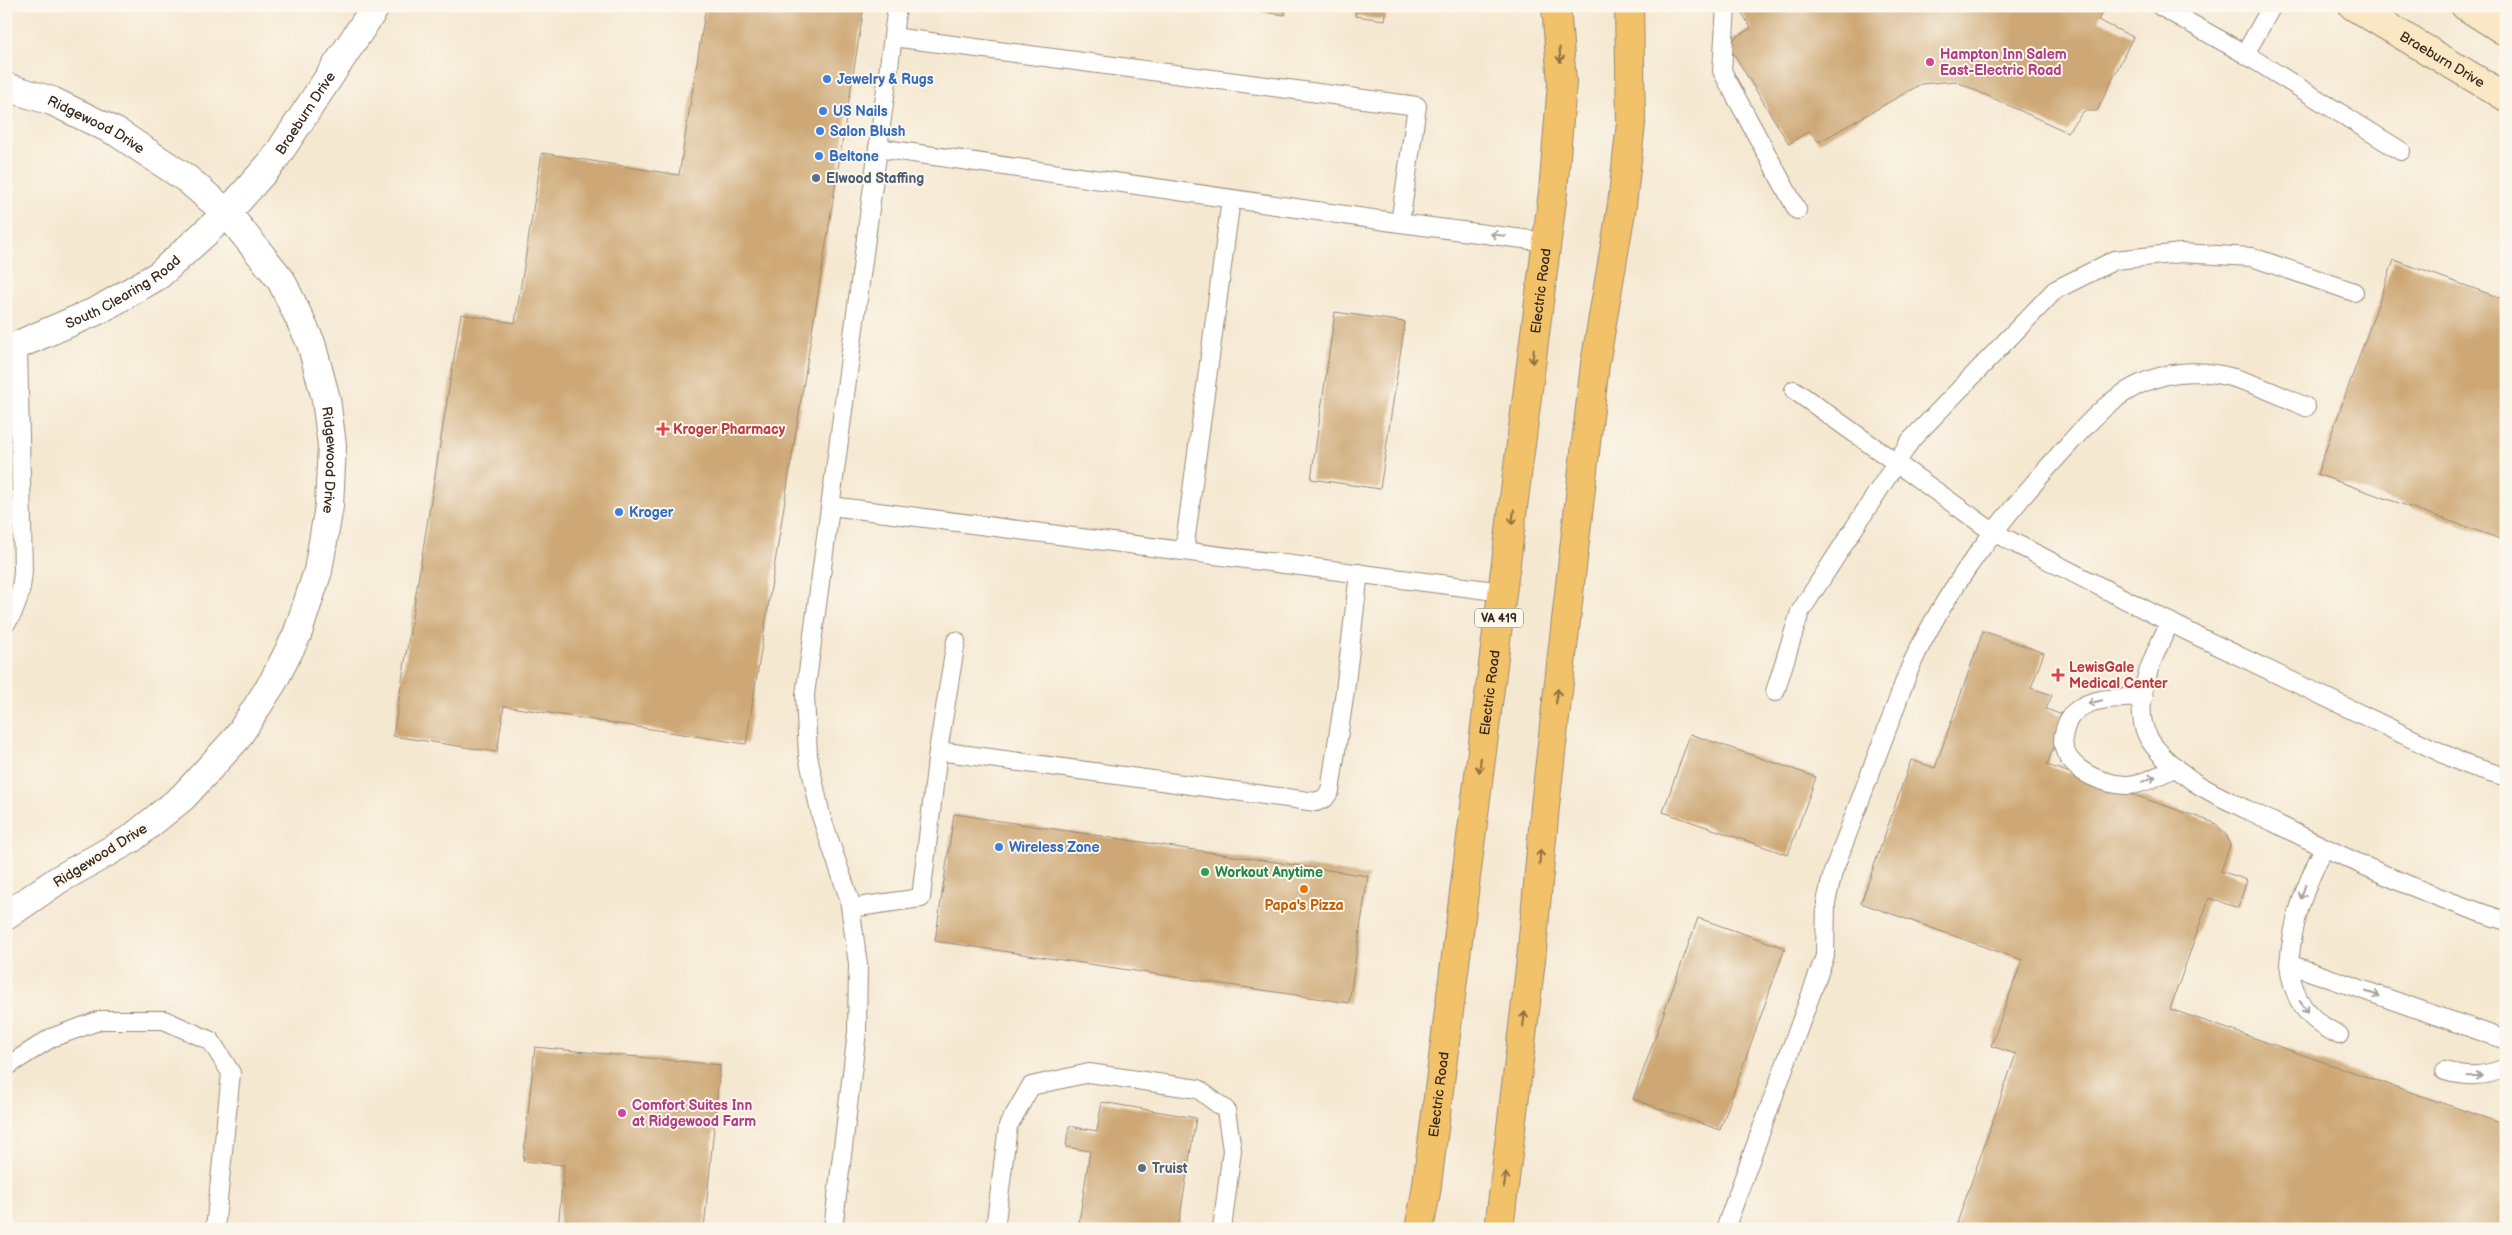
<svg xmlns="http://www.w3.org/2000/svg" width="2512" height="1235" font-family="'Balsamiq Sans',sans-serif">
  <rect width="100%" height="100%" fill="#fbf7ec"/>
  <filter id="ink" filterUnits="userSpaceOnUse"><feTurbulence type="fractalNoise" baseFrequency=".02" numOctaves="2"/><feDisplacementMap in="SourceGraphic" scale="10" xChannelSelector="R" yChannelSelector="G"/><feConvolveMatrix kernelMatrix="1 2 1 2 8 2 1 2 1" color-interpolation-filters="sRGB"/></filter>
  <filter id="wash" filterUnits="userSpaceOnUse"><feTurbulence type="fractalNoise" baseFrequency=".0096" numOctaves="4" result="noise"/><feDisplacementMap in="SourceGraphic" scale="20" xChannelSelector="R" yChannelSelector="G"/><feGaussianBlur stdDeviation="1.12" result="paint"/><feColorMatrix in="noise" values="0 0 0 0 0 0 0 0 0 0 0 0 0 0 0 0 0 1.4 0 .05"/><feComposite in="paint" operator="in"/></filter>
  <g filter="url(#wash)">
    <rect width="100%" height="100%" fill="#f5e8d1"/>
    <g id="blocks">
      <g fill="#cda774">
        <polygon points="706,6 864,6 746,744 504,706 497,752 393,736 461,314 515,323 542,153 679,175"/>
        <polygon points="1229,6 1286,6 1285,15"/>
        <polygon points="1357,6 1387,6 1385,20 1355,16"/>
        <polygon points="1738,6 2105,6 2098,20 2133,37 2097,111 2084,111 2067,132 1955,81 1921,84 1819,142 1809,131 1789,144 1727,43 1751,28"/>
        <polygon points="2394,260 2506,300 2506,541 2317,474"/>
        <polygon points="1335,312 1405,322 1380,489 1311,479"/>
        <polygon points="1983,631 2044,653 2031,688 2052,695 2046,709 2065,716 2047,765 2215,823 2227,836 2230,845 2221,871 2247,880 2238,908 2209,898 2170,1009 2506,1125 2506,1229 1955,1229 2016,1054 1991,1046 2022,960 1861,903 1911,760 1935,768"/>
        <polygon points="1690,734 1816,777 1788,855 1663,812"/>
        <polygon points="954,814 1368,876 1349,1003 935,941"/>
        <polygon points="1698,918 1785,948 1720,1130 1633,1099"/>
        <polygon points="535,1047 720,1065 704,1229 558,1229 564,1165 523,1161"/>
        <polygon points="1102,1102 1196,1118 1178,1229 1078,1229 1090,1151 1066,1147 1069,1126 1097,1131"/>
      </g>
    </g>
  </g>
  <g filter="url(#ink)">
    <use href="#blocks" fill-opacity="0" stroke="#988978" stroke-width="1"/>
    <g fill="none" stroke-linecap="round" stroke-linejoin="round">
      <g stroke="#988978" stroke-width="20">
        <g id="lane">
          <polyline points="1726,6 1722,71 1797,210"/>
          <polyline points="2160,6 2245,54"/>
          <polyline points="2272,6 2245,54 2401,151"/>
          <polyline points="878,148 1400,223 1417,106 893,37"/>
          <polyline points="1400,223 1546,242"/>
          <polyline points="1794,390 1993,532 2189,632 2467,765 2506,777"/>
          <polyline points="831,506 1503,592"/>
          <polyline points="1184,551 1231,199"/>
          <path d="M2170 622C2156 650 2136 690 2143 723 2147 747 2175 768 2194 782 2219 798 2249 810 2275 823 2350 861 2426 896 2506 921"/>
          <path d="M6 623C18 608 22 588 23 570L18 346"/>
          <polyline points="1775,692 1800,612 1911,440 2055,290 2115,260 2181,253 2252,257 2354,292"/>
          <path d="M2144 697C2122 699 2094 696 2077 710 2071 714 2067 722 2065 729 2053 764 2098 784 2126 785 2144 785 2161 774 2176 767"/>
          <polyline points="938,751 1316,802 1325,798 1330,791 1345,691 1359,573"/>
          <path d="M2324 848C2304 888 2293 919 2289 964L2506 1040"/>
          <polyline points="851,908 921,898 938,751 956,641"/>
          <path d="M2289 964C2293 1001 2307 1019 2339 1035"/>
          <polyline points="6,1067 51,1038 101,1020 164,1020 211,1041 231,1073 215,1229"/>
          <path d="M2444 1071C2468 1077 2482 1077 2506 1068"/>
          <polyline points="833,1229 857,1032 858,964 849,898 821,816 808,756 805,695 897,6"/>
          <polyline points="995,1229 1008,1126 1031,1086 1089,1073 1198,1089 1226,1110 1232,1150 1222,1229"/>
          <path d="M1725 1229 1825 956 1826 902 1833 872C1851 824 1869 777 1887 729 1896 707 1903 683 1913 661 1949 584 2002 518 2059 455 2089 422 2117 387 2163 376 2215 363 2260 386 2306 407"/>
        </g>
      </g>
      <g stroke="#988978" stroke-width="30">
        <g id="street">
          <path id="s1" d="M6 87 52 101 118 133 187 179 227 213 281 280 311 343 326 399 332 445 329 506 318 571 297 635 273 682 237 738 183 797 131 839 58 880 6 916"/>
          <path id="s2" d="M6 350 99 310 159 275 227 213 274 160 376 6"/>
        </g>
      </g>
      <g stroke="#988978" stroke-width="30">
        <g id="secondary">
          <path id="s3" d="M2353 6 2506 97"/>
          <polyline points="2465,6 2506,32"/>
        </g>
      </g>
      <g stroke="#988978" stroke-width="30">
        <g id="primary">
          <path id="s4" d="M1419 1229 1426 1192 1553 192 1562 83 1556 6"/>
          <polyline points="1499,1229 1531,960 1545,806 1595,364 1622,205 1631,123 1629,6"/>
        </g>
      </g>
      <use href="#lane" stroke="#fff" stroke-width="18"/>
      <use href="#street" stroke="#fff" stroke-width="28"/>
      <use href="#secondary" stroke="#fae7c3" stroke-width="28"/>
      <use href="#primary" stroke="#f2c26a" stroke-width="28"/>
    </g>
    <defs><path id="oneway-shaft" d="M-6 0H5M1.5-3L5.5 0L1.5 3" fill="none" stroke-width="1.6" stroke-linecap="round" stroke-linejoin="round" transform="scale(1.25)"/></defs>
    <g stroke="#8d6e40">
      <use href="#oneway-shaft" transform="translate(1560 55) rotate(86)"/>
      <use href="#oneway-shaft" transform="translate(1533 356) rotate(96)"/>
      <use href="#oneway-shaft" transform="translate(1513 517) rotate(97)"/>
      <use href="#oneway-shaft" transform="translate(1557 696) rotate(-83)"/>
      <use href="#oneway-shaft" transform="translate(1480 765) rotate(97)"/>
      <use href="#oneway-shaft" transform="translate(1540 857) rotate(-85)"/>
      <use href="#oneway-shaft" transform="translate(1524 1019) rotate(-83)"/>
      <use href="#oneway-shaft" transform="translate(1505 1180) rotate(-83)"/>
    </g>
    <g stroke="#a79f9a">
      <use href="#oneway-shaft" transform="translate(1498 235) rotate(-172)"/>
      <use href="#oneway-shaft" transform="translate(2095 702) rotate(166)"/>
      <use href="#oneway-shaft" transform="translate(2149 779) rotate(-22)"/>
      <use href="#oneway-shaft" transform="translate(2303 892) rotate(109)"/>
      <use href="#oneway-shaft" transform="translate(2373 994) rotate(19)"/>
      <use href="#oneway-shaft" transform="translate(2304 1007) rotate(54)"/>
      <use href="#oneway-shaft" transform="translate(2475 1076) rotate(-2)"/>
    </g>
  </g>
  <g fill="#d1479c" stroke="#fbf7ec" stroke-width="2">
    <circle cx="1930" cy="62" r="5"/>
    <circle cx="622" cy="1113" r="5"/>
  </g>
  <g fill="#3f7fe0" stroke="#fbf7ec" stroke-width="2">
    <circle cx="827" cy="79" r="5"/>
    <circle cx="823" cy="111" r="5"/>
    <circle cx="820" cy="131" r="5"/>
    <circle cx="819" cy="156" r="5"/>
    <circle cx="619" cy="512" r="5"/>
    <circle cx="999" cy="847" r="5"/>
  </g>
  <g fill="#5c6f8a" stroke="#fbf7ec" stroke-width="2">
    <circle cx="816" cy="178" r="5"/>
    <circle cx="1142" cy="1168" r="5"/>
  </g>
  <g fill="#e0444e" stroke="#fbf7ec" stroke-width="2">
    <path d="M660.5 421.5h5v5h5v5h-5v5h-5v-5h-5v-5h5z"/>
    <path d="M2055.5 667.5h5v5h5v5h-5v5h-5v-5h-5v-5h5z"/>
  </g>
  <circle fill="#2e9e5b" stroke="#fbf7ec" stroke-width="2" cx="1205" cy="872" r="5"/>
  <circle fill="#e8710a" stroke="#fbf7ec" stroke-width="2" cx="1304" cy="889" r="5"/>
  <g text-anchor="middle" stroke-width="4" stroke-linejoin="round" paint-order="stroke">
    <rect fill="#fbf7ec" stroke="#75685c" stroke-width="1" x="1475" y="608.5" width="48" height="19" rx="4"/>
    <g font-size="12" font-weight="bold" fill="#3b2a1e">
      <text x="1499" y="622">VA 419</text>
    </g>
    <g font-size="14" font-weight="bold" fill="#b23c85" stroke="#fbf7ec" text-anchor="start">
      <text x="1940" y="59">Hampton Inn Salem<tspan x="1940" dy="16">East-Electric Road</tspan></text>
      <text x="632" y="1110">Comfort Suites Inn<tspan x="632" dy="16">at Ridgewood Farm</tspan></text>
    </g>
    <g font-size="14" fill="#3b2a1e" stroke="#fbf7ec">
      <text dy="5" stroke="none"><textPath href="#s3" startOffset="104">Braeburn Drive</textPath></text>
      <text dy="5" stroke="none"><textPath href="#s2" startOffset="390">Braeburn Drive</textPath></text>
      <text dy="5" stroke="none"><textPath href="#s1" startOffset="98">Ridgewood Drive</textPath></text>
      <text dy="5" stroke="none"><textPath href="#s2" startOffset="131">South Clearing Road</textPath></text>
      <text dy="5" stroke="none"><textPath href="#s4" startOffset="946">Electric Road</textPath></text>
      <text dy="5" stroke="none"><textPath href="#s1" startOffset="532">Ridgewood Drive</textPath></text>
      <text dy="5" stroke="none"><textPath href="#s4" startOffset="541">Electric Road</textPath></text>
      <text transform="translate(100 855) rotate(-32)" y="5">Ridgewood Drive</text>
      <text dy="5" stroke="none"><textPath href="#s4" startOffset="136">Electric Road</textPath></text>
    </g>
    <g font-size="14" font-weight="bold" fill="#366cbe" stroke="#fbf7ec" text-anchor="start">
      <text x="837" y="84">Jewelry &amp; Rugs</text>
      <text x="833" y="116">US Nails</text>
      <text x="830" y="136">Salon Blush</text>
      <text x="829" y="161">Beltone</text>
      <text x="629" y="517">Kroger</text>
      <text x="1009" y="852">Wireless Zone</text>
    </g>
    <g font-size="14" font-weight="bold" fill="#4e5e75" stroke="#fbf7ec" text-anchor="start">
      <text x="826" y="183">Elwood Staffing</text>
      <text x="1152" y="1173">Truist</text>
    </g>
    <g font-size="14" font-weight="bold" fill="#be3a42" stroke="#fbf7ec" text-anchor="start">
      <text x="673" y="434">Kroger Pharmacy</text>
      <text x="2069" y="672">LewisGale<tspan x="2069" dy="16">Medical Center</tspan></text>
    </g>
    <g font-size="14" font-weight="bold" fill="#27864d" stroke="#fbf7ec" text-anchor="start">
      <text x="1215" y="877">Workout Anytime</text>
    </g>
    <g font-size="14" font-weight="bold" fill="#c56008" stroke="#fbf7ec">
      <text x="1304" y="910">Papa's Pizza</text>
    </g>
  </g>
  <rect width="2512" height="1235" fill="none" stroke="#fbf7ec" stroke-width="25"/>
</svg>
